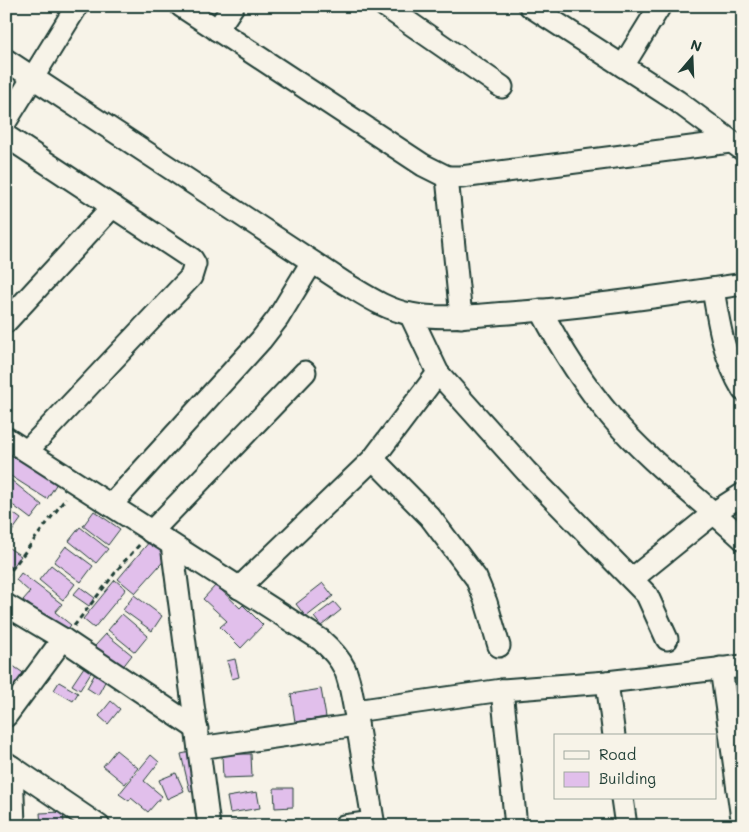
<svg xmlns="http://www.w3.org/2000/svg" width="749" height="832" font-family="Mali,sans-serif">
  <rect width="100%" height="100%" fill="#f7f3e8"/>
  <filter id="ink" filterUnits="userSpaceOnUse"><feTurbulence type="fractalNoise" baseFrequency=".02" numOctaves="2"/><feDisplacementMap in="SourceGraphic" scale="10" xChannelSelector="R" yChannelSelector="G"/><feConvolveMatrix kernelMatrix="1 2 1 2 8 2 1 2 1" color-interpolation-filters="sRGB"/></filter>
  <g filter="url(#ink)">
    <g fill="#e1bfeb" stroke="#1f3d34">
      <polygon points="10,453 57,483 47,499 6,473 6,459"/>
      <polygon points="6,476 42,505 31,519 6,500"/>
      <polygon points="6,508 21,519 11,533 6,530"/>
      <polygon points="94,511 120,529 108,545 83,526"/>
      <polygon points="80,527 108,549 96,563 69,541"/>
      <polygon points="150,541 168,556 135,593 118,579"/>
      <polygon points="6,546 21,556 12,568 6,564"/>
      <polygon points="66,546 93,566 81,582 54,562"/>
      <polygon points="51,565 75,584 63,600 39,580"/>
      <polygon points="21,573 62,604 55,612 71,625 65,632 23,600 30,592 16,580"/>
      <polygon points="115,580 126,589 94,628 83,619"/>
      <polygon points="323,583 333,596 306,617 296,604"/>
      <polygon points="216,585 240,608 243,605 263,625 241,648 220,627 227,621 203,599"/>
      <polygon points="80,587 95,598 89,606 73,595"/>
      <polygon points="134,595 162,616 152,631 123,610"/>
      <polygon points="334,602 341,610 321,626 314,617"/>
      <polygon points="122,614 148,636 135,652 108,630"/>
      <polygon points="106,634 132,655 122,668 95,646"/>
      <polygon points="235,659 239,677 232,679 227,661"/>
      <polygon points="7,662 28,676 17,691 6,684"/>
      <polygon points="86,664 93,669 80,690 72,685"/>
      <polygon points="96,672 107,678 98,695 87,688"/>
      <polygon points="59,682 78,693 73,701 54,690"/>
      <polygon points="321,689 326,717 295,722 291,694"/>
      <polygon points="111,701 120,709 108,724 99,716"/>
      <polygon points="116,750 138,768 125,784 103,766"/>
      <polygon points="195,751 204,789 190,792 181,754"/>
      <polygon points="222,754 251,754 252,777 223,778"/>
      <polygon points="151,755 159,762 144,781 162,796 148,812 131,798 129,801 119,794"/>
      <polygon points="176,773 184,791 167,799 159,780"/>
      <polygon points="274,788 293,788 293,807 275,808"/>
      <polygon points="257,792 260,808 230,813 227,797"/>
      <polygon points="63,812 64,823 41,825 40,813"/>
      <polygon points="255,820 256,826 231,826 231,822"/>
    </g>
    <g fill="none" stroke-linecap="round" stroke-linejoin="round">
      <g stroke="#1f3d34" stroke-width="25">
        <g id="minor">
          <polyline points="181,6 423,165 447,177 461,317"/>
          <polyline points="385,6 502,87"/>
          <polyline points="530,6 677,101 743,150"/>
          <polyline points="217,30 233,6"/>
          <path d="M6 60 343 282C365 295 386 310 411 314 443 320 477 315 509 313 587 307 666 296 743 284"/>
          <polyline points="623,66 660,6"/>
          <polyline points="6,121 77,6"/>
          <polyline points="6,136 192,259 195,264 191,277 27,451"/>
          <polyline points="447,177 461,177 730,142"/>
          <path d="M713 289C719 325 724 358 743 390"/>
          <path d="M541 310C561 349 584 385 612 418 650 463 700 499 743 539"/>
          <polyline points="410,314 438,373 526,471 647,595 667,639"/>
          <polyline points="6,322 113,206"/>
          <path d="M6 438 321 640C349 665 348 676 355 711"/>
          <polyline points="373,459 430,517 476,578 486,602 499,646"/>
          <polyline points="111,505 261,340 278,318 312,262"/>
          <polyline points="151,532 305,372"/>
          <polyline points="172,545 209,826"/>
          <polyline points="632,579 715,512 743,494"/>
          <polyline points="239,588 373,459 438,373"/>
          <polyline points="6,605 63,639 197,729"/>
          <polyline points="721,668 743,826"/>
          <polyline points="607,682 614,736"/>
          <polyline points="502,690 516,826"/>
          <polyline points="6,716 63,639"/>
          <polyline points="199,748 357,725"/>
          <polyline points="6,763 12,767 14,826"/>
          <polyline points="12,767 99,826"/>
          <polyline points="622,798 626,826"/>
          <polyline points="344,826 373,822"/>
          <polyline points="374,826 355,711 502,690 607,682 743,666"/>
        </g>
      </g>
      <g stroke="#1f3d34" stroke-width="3" stroke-dasharray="5 4" stroke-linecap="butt">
        <polyline points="6,577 66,498"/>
        <polyline points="74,626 122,564 141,543"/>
      </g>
      <use href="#minor" stroke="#f7f3e8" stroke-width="21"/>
    </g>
  </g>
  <rect width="749" height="832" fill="none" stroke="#f7f3e8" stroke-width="25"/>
  <rect x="12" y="12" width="724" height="807" fill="none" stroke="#1f3d34" stroke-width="2" filter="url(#ink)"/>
  <rect x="554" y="734" width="162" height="65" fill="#f7f3e8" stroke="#a1aaa0"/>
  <rect x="564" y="751" width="25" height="8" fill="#f7f3e8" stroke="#a1aaa0"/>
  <text x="599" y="760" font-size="15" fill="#1f3d34">Road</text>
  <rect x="564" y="772" width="25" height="15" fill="#e1bfeb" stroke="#a1aaa0"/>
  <text x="599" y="784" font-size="15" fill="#1f3d34">Building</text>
  <g transform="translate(692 58) rotate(19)" stroke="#f7f3e8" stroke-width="4" paint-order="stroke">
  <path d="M0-4L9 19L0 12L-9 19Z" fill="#1f3d34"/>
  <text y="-8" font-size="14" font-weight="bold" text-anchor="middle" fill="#1f3d34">N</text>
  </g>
</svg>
